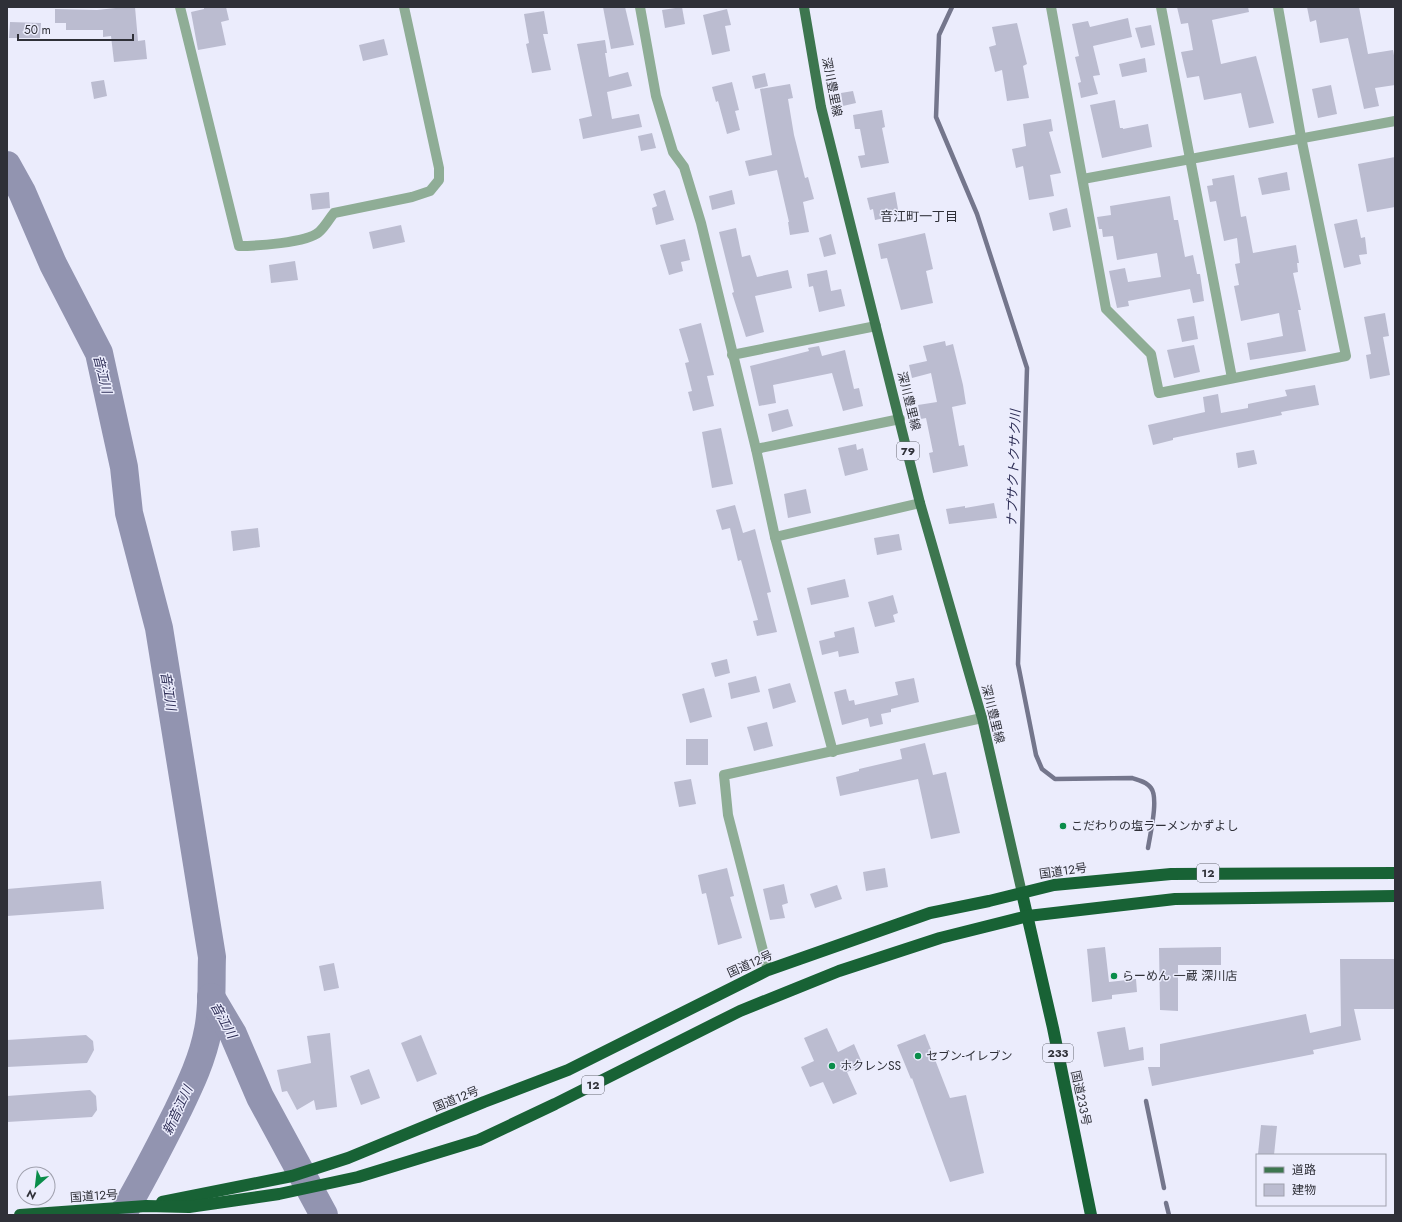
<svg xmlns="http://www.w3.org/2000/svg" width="1402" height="1222" font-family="Jost,'Noto Sans JP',sans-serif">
  <rect width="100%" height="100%" fill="#ebecfc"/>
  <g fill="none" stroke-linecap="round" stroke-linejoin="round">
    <g stroke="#74768c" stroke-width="4.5">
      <path d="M952 7 939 35 936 117 977 214 1027 368 1018 664 1036 755 1042 769 1055 779 1132 778C1139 780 1147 782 1151 788 1159 798 1150 835 1148 848"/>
      <polyline points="1146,1101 1164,1188"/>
      <polyline points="1166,1203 1169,1215"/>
    </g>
    <g stroke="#9294b0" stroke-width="28">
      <path d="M7 165 22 192 53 264 99 353 124 467 129 513 159 628 212 957C211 981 213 1006 208 1030 203 1058 190 1085 178 1110 160 1146 142 1181 122 1215"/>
      <polyline points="211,997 233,1034 260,1097 324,1215"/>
    </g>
  </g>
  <g fill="#bbbcd0">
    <polygon points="125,7 135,7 138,41 145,40 147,59 114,62 111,36 103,37 103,30 66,30 66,23 55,23 55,9 97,10"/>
    <polygon points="204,7 226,7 229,20 221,22 226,45 198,50 191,12 204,9"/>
    <polygon points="603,7 625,7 634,45 611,49"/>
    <polygon points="682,7 685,24 665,28 662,10"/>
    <polygon points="1177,7 1248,7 1249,12 1212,20 1221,64 1256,56 1274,123 1249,128 1241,93 1204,100 1199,76 1187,78 1181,52 1193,50 1188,23 1181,24"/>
    <polygon points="1307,7 1359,7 1368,54 1393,50 1395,61 1395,85 1375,88 1379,106 1364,109 1348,38 1320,43 1316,20 1310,22"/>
    <polygon points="727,9 731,25 725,26 730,51 712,55 703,15"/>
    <polygon points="544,11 548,34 543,34 551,70 532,73 526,44 529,43 524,14"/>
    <polygon points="1128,18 1132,37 1093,46 1100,75 1093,76 1098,94 1081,98 1078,83 1081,82 1075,57 1079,56 1072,24 1088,21 1090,27"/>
    <polygon points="10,22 41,23 40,38 9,38"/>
    <polygon points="1017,23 1027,64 1023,66 1029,98 1007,101 1002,70 995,72 989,47 996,45 992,27"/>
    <polygon points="1151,25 1155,45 1141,48 1135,28"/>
    <polygon points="384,39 388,55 363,61 359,45"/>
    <polygon points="605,40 607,53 605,53 609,77 628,72 632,86 607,92 612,119 639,114 642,127 583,139 579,119 592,116 577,44"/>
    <polygon points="1145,58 1147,72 1122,77 1119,64"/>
    <polygon points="765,73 768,86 755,89 752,76"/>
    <polygon points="104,80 107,96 94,99 91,82"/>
    <polygon points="732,82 739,110 735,111 740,130 727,134 718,101 716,102 712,87"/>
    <polygon points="790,84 793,98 788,99 794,135 805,178 808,177 814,199 803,202 809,232 790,235 788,222 789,222 777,170 749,176 745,161 772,155 760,89"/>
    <polygon points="1331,85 1337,114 1318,118 1312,89"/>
    <polygon points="853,91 856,103 843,106 841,93"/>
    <polygon points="1115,100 1120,128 1123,128 1123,129 1148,124 1152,147 1102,158 1090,105"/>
    <polygon points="882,110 885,127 882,128 889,163 861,168 858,156 865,155 860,129 855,129 853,115"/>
    <polygon points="1051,119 1053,131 1049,132 1061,173 1050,175 1054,196 1029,200 1023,166 1016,168 1012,149 1026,146 1023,124"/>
    <polygon points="652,133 656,148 641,151 638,136"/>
    <polygon points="1395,157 1395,207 1367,212 1358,164"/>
    <polygon points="1287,172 1290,190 1262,195 1258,178"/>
    <polygon points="1234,175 1241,217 1246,216 1253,253 1296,245 1299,263 1297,263 1298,272 1293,273 1301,310 1298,310 1306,351 1250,360 1247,343 1283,336 1279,313 1241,321 1234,286 1239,285 1235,264 1240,263 1237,238 1224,241 1216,201 1210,202 1207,186 1213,185 1212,179"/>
    <polygon points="665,190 674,220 656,225 652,208 657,206 653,194"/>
    <polygon points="732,190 735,204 712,210 709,196"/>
    <polygon points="329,192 330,208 312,210 310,194"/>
    <polygon points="895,192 899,215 875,220 873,209 870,210 867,198"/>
    <polygon points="1170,196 1174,220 1178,220 1185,257 1193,255 1197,274 1200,274 1204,301 1193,303 1190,289 1128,301 1129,306 1117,308 1109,271 1125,268 1128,282 1161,277 1157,253 1117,260 1113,236 1103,237 1102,229 1099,229 1097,217 1111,215 1110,206"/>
    <polygon points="1067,208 1071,227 1053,231 1049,213"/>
    <polygon points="1357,219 1361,238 1365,237 1367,254 1359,255 1361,264 1344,268 1334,224"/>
    <polygon points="401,225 405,242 373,249 369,232"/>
    <polygon points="736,228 742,257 750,255 757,277 788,270 792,288 755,296 764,332 746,337 732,293 734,292 719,232"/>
    <polygon points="925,233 933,269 926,271 933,303 901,310 887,258 881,259 878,244"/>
    <polygon points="831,234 836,254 824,257 819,238"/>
    <polygon points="685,239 690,260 681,262 683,271 669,275 660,245"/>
    <polygon points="295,261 298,280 271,283 269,265"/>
    <polygon points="827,270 831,291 841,289 845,306 819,312 813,286 809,287 807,274"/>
    <polygon points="1385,313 1389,336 1383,337 1390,375 1370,379 1366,355 1371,354 1364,317"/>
    <polygon points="1194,316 1198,339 1182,342 1177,319"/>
    <polygon points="701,323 714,375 707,376 714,406 693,411 688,392 692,391 685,363 689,362 679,329"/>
    <polygon points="945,341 946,346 953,344 963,385 966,404 952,407 959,446 964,445 968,466 933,473 929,453 933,452 926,418 921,419 918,405 937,402 931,373 912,378 909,365 927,361 923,346"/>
    <polygon points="1194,345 1200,372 1174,378 1167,350"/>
    <polygon points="819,346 822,356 845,350 854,389 859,388 863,406 843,411 832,373 773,385 776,403 759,406 750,366 809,351 808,348"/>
    <polygon points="1315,385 1319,405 1281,412 1282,415 1173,438 1173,440 1153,445 1148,425 1205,412 1203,397 1218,394 1221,413 1248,408 1248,404 1287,396 1285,390"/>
    <polygon points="788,409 793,426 772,432 768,414"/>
    <polygon points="721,428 733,484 712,488 702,432"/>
    <polygon points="856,444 857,450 863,448 868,470 845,476 838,448"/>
    <polygon points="1254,450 1257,464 1238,468 1236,453"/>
    <polygon points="806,489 811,513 788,518 784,494"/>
    <polygon points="994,503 997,518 949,524 946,509 965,506 965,508"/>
    <polygon points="735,505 743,533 755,529 771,592 767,593 777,632 757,636 753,621 758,620 741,560 738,561 730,528 722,530 716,510"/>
    <polygon points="258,528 260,547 233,551 231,531"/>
    <polygon points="899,534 902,550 877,555 874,538"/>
    <polygon points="845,579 849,597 811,605 807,588"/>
    <polygon points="893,595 898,613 893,615 895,622 875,627 868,602"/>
    <polygon points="854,627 859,653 839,657 838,651 822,655 819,641 835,637 834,632"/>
    <polygon points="727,659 730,673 715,677 711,663"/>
    <polygon points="756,676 760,692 731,699 728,683"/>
    <polygon points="914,678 919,702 891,709 891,712 881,714 883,724 870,727 868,718 842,725 834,692 846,689 849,701 854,700 855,705 898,695 895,682"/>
    <polygon points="790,683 796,702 773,709 768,689"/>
    <polygon points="704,688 712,717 690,723 682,694"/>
    <polygon points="767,722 773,746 754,751 747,727"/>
    <rect x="686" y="739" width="22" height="26"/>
    <polygon points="925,743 933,775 946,772 960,833 931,839 918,779 840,796 836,777 859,771 859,769 902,759 900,749"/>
    <polygon points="691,779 696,804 679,807 674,782"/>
    <polygon points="727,868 734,896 730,897 742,938 718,945 706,893 702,894 698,875"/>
    <polygon points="885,868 888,887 866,891 863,872"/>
    <polygon points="101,881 104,909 7,916 7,889"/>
    <polygon points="784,884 788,903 782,905 785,918 770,920 763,889"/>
    <polygon points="837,885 842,899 815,908 810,894"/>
    <polygon points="1105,947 1109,982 1136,979 1137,992 1112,995 1112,999 1092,1002 1087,949"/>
    <polygon points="1221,947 1221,965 1178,965 1178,1011 1160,1010 1159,948"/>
    <polygon points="1340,959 1395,959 1395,1009 1354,1009 1361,1040 1313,1050 1314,1054 1152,1086 1148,1067 1160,1067 1160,1044 1306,1014 1310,1033 1341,1026"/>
    <polygon points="334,963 339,988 324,991 319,966"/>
    <polygon points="1125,1027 1129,1050 1143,1047 1144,1060 1104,1067 1097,1032"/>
    <polygon points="827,1028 838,1052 854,1044 863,1065 847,1072 857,1094 833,1104 823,1082 810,1087 801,1067 814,1061 804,1038"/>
    <polygon points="330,1033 337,1107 316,1110 314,1100 297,1110 287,1091 282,1092 277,1070 311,1063 307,1036"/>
    <polygon points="925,1034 950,1098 966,1095 984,1173 950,1182 912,1078 911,1079 897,1045"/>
    <polygon points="86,1035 93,1041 94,1050 87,1063 7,1067 7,1040"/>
    <polygon points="421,1035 437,1074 417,1082 401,1043"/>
    <polygon points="369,1069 380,1098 361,1105 350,1076"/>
    <polygon points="90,1090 96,1096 97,1110 92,1117 7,1122 7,1096"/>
    <polygon points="1261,1125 1277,1126 1274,1155 1258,1154"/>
  </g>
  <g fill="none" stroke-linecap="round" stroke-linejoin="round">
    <g stroke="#8fad96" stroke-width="10">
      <path d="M180 7 239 246C255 246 307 243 319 232 325 227 329 219 334 213L412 197 430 191 439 180V168L404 7"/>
      <polyline points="640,7 656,96 673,152 684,167 701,223 756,449 775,537 833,752"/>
      <polyline points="1051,7 1106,309 1151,354 1159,393 1346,356 1301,137 1278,7"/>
      <polyline points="1161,7 1232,378"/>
      <polyline points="1083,179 1395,121"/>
      <polyline points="732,355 876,326"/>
      <polyline points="756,449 900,419"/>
      <polyline points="775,537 920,503"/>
      <polyline points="768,970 728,815 724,775 982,718"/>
    </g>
    <polyline stroke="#3d764f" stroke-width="10" points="804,7 821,107 920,503 982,718 1022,893"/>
    <g stroke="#186235" stroke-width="12">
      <polyline points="1022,893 1053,1028 1091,1215"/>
      <polyline points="162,1202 292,1176 348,1158 484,1102 568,1070 768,970 930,913 989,901 1054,885 1171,874 1395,873"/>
      <polyline points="20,1215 146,1206 189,1207 279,1194 358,1177 479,1140 555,1104 740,1011 839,971 940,938 1028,916 1175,899 1395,896"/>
    </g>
  </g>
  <g fill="#0a8d4a" stroke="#ebecfc" stroke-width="1.5">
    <circle cx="1063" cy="826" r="4"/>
    <circle cx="1114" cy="976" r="4"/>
    <circle cx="918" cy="1056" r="4"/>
    <circle cx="832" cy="1066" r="4"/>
  </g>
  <g text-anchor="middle" stroke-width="3" stroke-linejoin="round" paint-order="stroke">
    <g fill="#ebecfc" stroke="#676873" stroke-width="1">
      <rect x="897" y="442" width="22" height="18" rx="3"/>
      <rect x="1197" y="864" width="22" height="18" rx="3"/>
      <rect x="1043" y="1044" width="30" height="18" rx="3"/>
      <rect x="582" y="1076" width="22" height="18" rx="3"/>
    </g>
    <g font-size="11" font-weight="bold" fill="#2f3038">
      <text x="908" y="455">79</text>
      <text x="1208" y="877">12</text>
      <text x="1058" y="1057">233</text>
      <text x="593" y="1089">12</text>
    </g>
    <g font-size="12" fill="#2f3038" stroke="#ebecfc">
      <text transform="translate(832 87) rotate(79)" y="4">深川豊里線</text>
      <text transform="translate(909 401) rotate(76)" y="4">深川豊里線</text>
      <text transform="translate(993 714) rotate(76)" y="4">深川豊里線</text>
      <text transform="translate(1063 871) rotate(-8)" y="4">国道12号</text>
      <text transform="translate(750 964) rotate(-24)" y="4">国道12号</text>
      <text transform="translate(1081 1098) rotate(78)" y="4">国道233号</text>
      <text transform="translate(456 1099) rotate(-22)" y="4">国道12号</text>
      <text transform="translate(94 1196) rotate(-4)" y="4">国道12号</text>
    </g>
    <g font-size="12" fill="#2f3038" stroke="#ebecfc" text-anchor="start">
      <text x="1071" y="830">こだわりの塩ラーメンかずよし</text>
      <text x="1122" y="980">らーめん 一蔵 深川店</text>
      <text x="926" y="1060">セブン-イレブン</text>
      <text x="840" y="1070">ホクレンSS</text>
    </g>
    <g font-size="13" fill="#2f3038" stroke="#ebecfc">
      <text x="919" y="221">音江町一丁目</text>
    </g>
    <g font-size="13" font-style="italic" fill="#2d2d55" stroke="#ebecfc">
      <text transform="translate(103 374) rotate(76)" y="5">音江川</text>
      <text transform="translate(1013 468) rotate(-88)" y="5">ナプサクトクサク川</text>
      <text transform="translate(169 691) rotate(81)" y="5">音江川</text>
      <text transform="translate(224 1020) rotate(61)" y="5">音江川</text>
      <text transform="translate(177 1110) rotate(-65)" y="5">新音江川</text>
    </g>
  </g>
  <rect width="1402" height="1222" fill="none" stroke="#2f3038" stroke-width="16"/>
  <rect x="1256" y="1154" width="130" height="52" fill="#ebecfc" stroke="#a0a1ae"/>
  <rect x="1264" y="1167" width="20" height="6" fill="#3d764f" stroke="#a0a1ae"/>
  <text x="1292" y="1174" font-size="12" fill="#2f3038">道路</text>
  <rect x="1264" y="1184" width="20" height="12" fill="#bbbcd0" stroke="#a0a1ae"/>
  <text x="1292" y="1194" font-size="12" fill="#2f3038">建物</text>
  <g transform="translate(36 1186) rotate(208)"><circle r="19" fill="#ebecfc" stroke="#a0a1ae"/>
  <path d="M0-3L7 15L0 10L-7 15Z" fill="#0a8d4a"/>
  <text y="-6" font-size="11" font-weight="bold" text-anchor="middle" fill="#2f3038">N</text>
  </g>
  <path d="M18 34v6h115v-6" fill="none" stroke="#2f3038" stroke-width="2"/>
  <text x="24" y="34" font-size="12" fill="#2f3038" stroke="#ebecfc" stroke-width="3" paint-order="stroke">50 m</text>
</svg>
